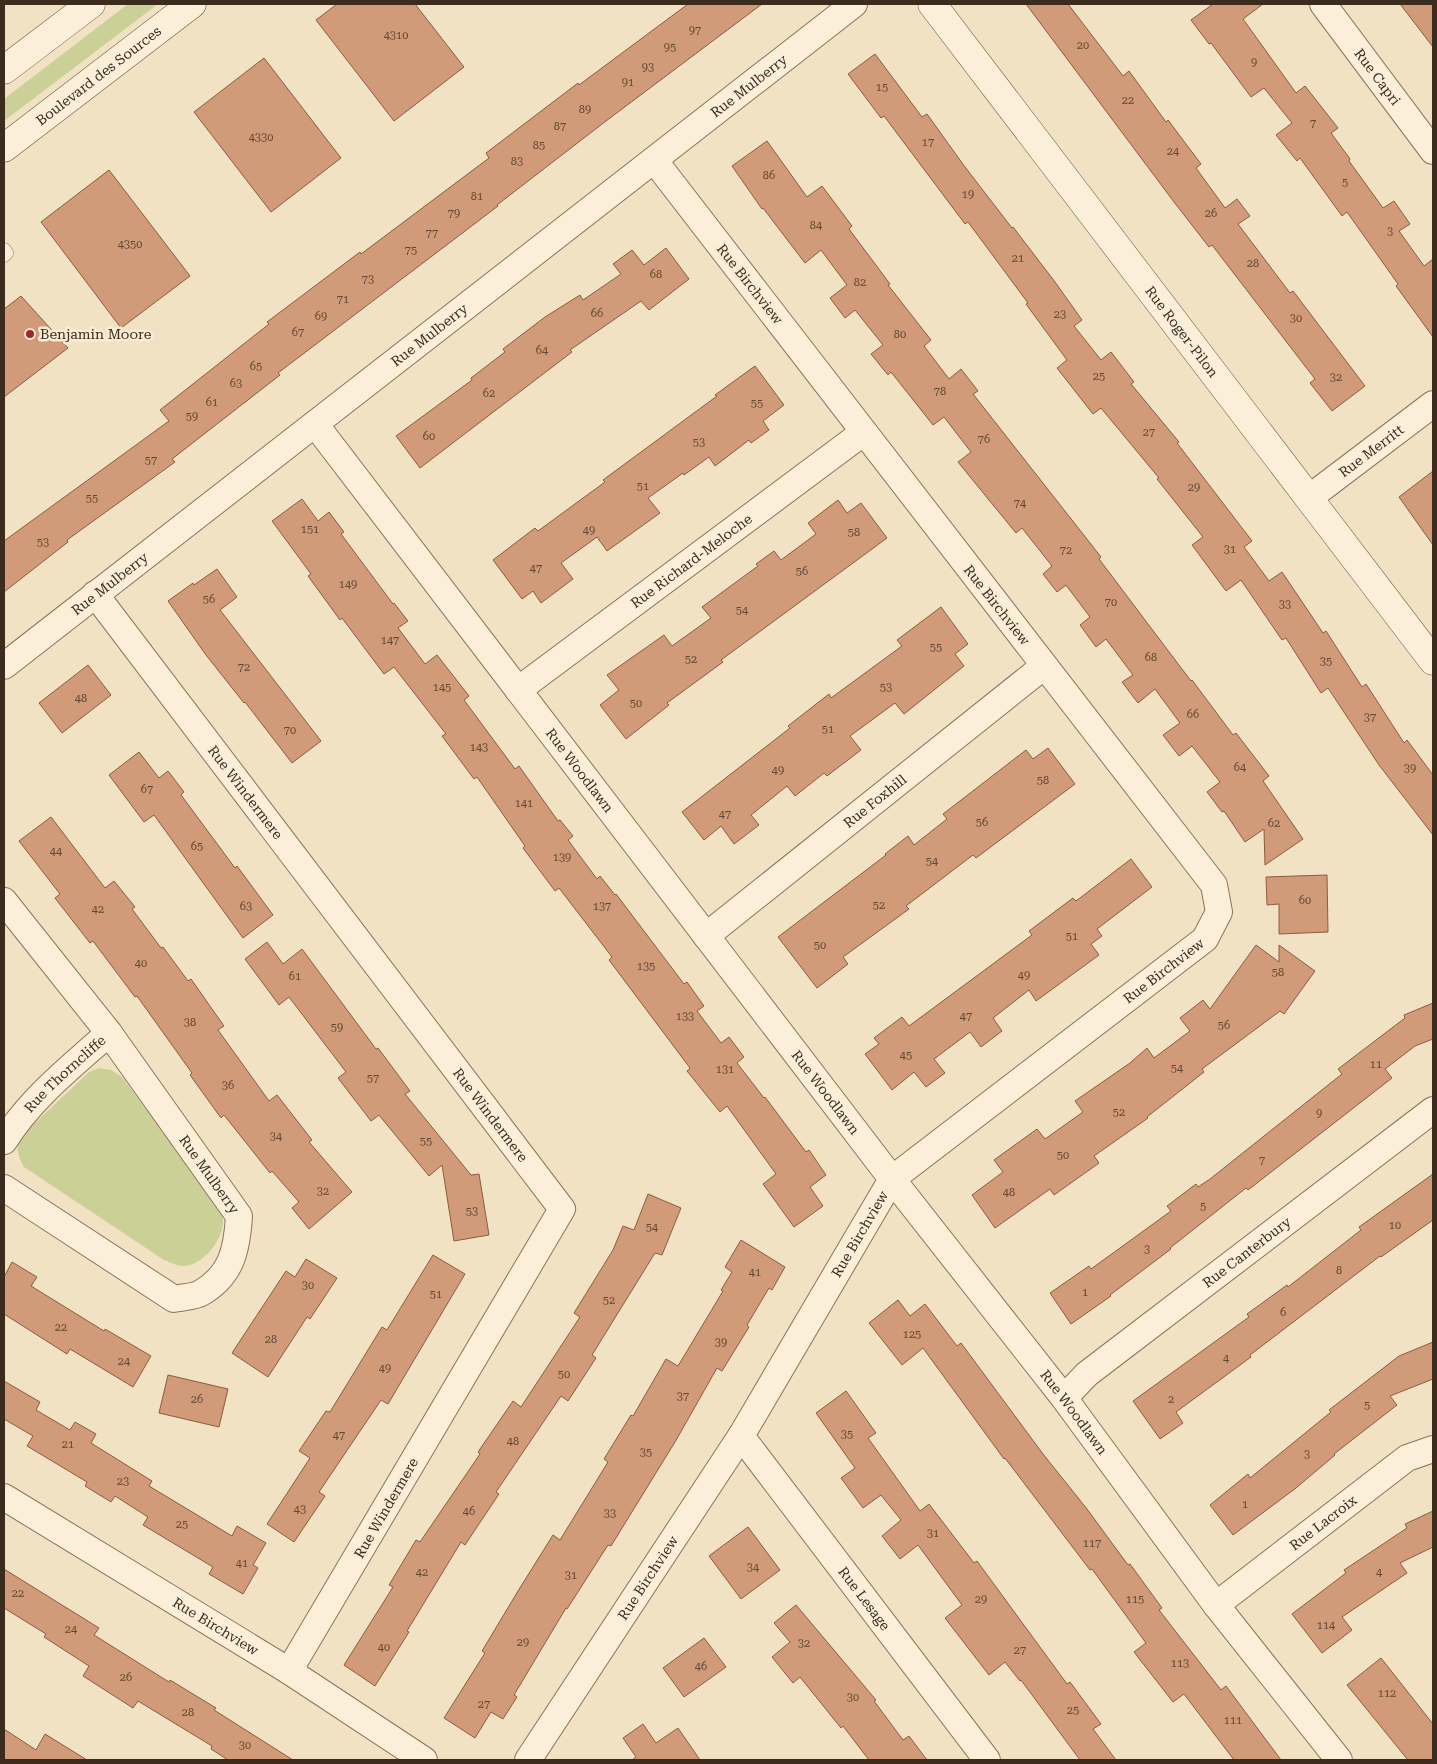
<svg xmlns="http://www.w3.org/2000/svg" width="1437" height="1764" font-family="'Roboto Serif',serif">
  <rect width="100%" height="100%" fill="#f1e2c4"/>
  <g fill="#cbd097">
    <polygon points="128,4 158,4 4,121 4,99"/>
    <path d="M99 1068 111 1070 122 1077 214 1200C217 1204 221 1209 222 1214 228 1235 204 1266 183 1266 177 1266 170 1262 164 1260L24 1167C18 1156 16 1150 19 1138L89 1072Z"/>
  </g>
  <g fill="#d19a78" stroke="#8e5b3e">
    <polygon points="337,4 415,4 464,67 394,121 316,20"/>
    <polygon points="688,4 762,4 606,121 497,205 498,206 278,373 280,375 172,459 175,462 67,540 68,542 4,592 4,541 169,421 160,410 269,324 267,322 360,252 361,254 489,158 486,153 578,83 579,85"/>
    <polygon points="1026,4 1068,4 1123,76 1129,71 1166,122 1168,120 1201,164 1196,168 1225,208 1237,199 1250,216 1238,224 1290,293 1293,291 1365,386 1332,411 1310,383 1315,379 1212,245 1209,247 1174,202"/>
    <polygon points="1213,4 1263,4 1243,19 1296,93 1305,86 1338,128 1331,133 1350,159 1349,161 1383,208 1394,201 1410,224 1399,231 1424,266 1433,259 1433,337 1396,286 1398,284 1347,212 1342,216 1300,158 1297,161 1276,135 1292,123 1264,88 1251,97 1211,43 1209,44 1191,20"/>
    <polygon points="1400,4 1433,4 1433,47"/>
    <polygon points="875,54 922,117 927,114 965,167 1012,228 1013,227 1055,282 1082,320 1074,326 1101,360 1111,352 1134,382 1131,384 1179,442 1177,443 1252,541 1244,547 1269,581 1282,572 1323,633 1326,631 1362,687 1366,684 1404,743 1407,740 1433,775 1433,835 1379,765 1328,688 1321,693 1286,638 1282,640 1241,580 1226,591 1192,545 1203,537 1157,479 1159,478 1101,408 1093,414 1057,368 1067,360 1026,304 1028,303 968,222 965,224 884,116 881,118 848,74"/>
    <polygon points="264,58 341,158 271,212 194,112"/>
    <polygon points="767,141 807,197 822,186 852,226 849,229 890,284 888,285 931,340 924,346 949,379 961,369 978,391 973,394 1101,557 1099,559 1191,681 1192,680 1233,735 1236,733 1269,776 1263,781 1303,839 1265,865 1264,829 1245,842 1224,811 1222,812 1207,792 1220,782 1192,746 1179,756 1163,735 1180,723 1155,689 1138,703 1122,682 1133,675 1106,639 1096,647 1080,625 1090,617 1066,585 1057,592 1043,574 1052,566 1022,528 1016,533 958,462 971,452 944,417 933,425 891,372 888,375 871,354 883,345 855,310 845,318 830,298 847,285 821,250 805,263 763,208 762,209 732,166"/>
    <polygon points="109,170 190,276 121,328 41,222"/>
    <polygon points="666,248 689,279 649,310 641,301 570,350 572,352 420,468 396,436 472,380 471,378 505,352 503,349 545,317 580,295 583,300 621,274 613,264 632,250 644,265"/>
    <polygon points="21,296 68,348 4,397 4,309"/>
    <polygon points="755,366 784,405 763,421 769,430 751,443 749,440 715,466 709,457 684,475 683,473 648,498 660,513 607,551 597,537 561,563 573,579 541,603 533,591 522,599 493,560 535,528 538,531 605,482 603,480 717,396 715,395"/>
    <polygon points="1433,471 1433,545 1399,497"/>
    <polygon points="302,499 318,521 329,512 344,532 341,534 393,604 394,603 408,621 398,628 425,664 437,655 469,696 464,700 515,769 519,766 558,821 560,820 573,836 568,840 597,879 600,876 615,895 616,894 684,984 687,982 704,1006 697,1011 721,1043 729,1037 744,1057 737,1063 764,1098 765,1097 806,1152 809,1150 826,1175 810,1187 823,1206 794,1227 763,1184 776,1174 727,1106 720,1112 687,1071 690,1068 609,960 612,957 559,888 555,891 523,848 525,846 477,777 474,779 442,736 446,734 394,667 384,674 342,618 340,620 308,576 311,574 272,521"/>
    <polygon points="838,500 847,513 861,503 887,538 721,660 723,662 667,703 669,705 626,739 600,705 619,690 607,675 664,635 672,646 711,618 702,607 758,566 756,564 774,551 781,560 816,534 808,523"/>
    <polygon points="217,569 237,597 220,610 321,741 292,763 245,702 244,703 206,655 168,601 193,583 194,585"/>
    <polygon points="941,607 968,644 955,654 964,666 904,714 895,703 850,736 861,750 827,776 824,773 795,796 787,786 751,815 759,825 734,844 721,826 704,840 682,812 790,728 788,726 829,694 831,698 902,646 897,640"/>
    <polygon points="88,665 111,695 62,733 39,703"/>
    <polygon points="1048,748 1075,784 976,858 973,855 906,906 909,909 843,957 848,964 817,988 778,937 886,855 885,854 908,836 914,845 947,819 943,814 1026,750 1033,759"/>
    <polygon points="139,752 159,778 168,771 184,792 181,795 235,868 237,866 273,915 243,938 154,815 144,822 109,775"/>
    <polygon points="51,817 105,888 114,881 135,907 132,909 161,948 163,947 188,981 191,979 224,1026 218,1030 269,1101 277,1095 312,1140 309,1142 352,1192 309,1229 292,1208 299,1202 272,1171 270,1173 224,1115 221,1118 190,1075 192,1073 137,996 135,997 93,941 90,943 55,898 60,894 19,841"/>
    <polygon points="1131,859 1152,887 1097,929 1102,936 1091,944 1099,955 1036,1001 1029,990 993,1018 1002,1031 981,1047 970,1032 934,1059 945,1073 926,1087 914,1072 892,1090 865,1054 879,1044 874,1038 902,1017 909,1026 1032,935 1029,931 1073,898 1076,901"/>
    <polygon points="1327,875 1328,932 1279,934 1279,904 1267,905 1266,877"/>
    <polygon points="267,942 283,964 302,949 376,1049 378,1048 410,1091 405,1094 471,1175 479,1174 489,1235 454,1241 442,1165 429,1176 379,1115 371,1121 338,1078 346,1072 289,997 279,1005 245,959"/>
    <polygon points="1256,945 1279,962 1279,945 1315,971 1284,1014 1280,1011 1202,1069 1204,1072 1147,1117 1148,1118 1094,1156 1099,1163 1054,1195 1050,1189 995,1228 972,1195 1003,1172 994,1160 1037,1129 1045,1139 1083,1112 1075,1101 1130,1063 1147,1048 1154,1058 1190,1031 1180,1018 1203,1000 1210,1009"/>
    <polygon points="1433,1003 1433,1039 1415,1046 1385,1069 1392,1078 1248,1190 1246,1188 1170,1248 1171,1249 1110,1295 1111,1296 1071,1324 1050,1293 1089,1266 1091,1269 1171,1211 1167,1206 1196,1184 1198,1187 1210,1179 1342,1074 1338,1069 1405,1018 1404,1015"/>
    <polygon points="1433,1174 1433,1220 1381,1257 1380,1256 1250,1355 1251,1357 1176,1412 1183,1423 1160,1439 1133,1401 1249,1317 1247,1314 1287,1285 1288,1287 1361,1230 1359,1227"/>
    <polygon points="648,1194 681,1208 662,1255 655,1253 592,1355 596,1358 568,1401 561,1396 496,1492 499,1494 465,1545 461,1542 407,1631 409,1632 375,1686 344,1665 393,1587 389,1585 416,1540 420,1542 480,1454 478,1452 513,1401 521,1407 580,1317 574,1313 613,1250 623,1226 634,1230"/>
    <polygon points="741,1240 785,1267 772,1290 769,1288 747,1325 749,1327 722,1371 717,1368 675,1442 611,1546 608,1545 567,1609 566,1608 514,1695 517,1697 503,1719 491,1712 475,1738 444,1718 485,1653 482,1651 518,1591 553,1535 560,1540 608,1462 604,1459 631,1415 633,1416 666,1359 678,1366 723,1291 721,1290 732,1272 725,1267"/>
    <polygon points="433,1255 465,1274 388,1404 381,1400 319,1492 325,1496 294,1542 267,1524 310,1458 299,1451 326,1411 330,1412 382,1327 387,1330"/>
    <polygon points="306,1259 337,1278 310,1319 307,1317 268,1377 232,1353 286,1271 295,1277"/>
    <polygon points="12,1262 37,1277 31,1286 104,1331 105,1329 151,1356 133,1387 70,1349 67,1354 4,1314 4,1277"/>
    <polygon points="898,1300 910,1316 925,1304 957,1346 961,1343 1043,1454 1087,1509 1128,1565 1130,1564 1162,1608 1159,1610 1221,1690 1226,1686 1281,1760 1234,1760 1184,1694 1173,1702 1134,1652 1146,1643 1092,1569 1090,1570 1005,1458 1004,1459 923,1348 902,1365 869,1323"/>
    <polygon points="1433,1342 1433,1379 1390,1396 1397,1405 1334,1454 1335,1455 1296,1488 1233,1535 1210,1505 1248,1474 1250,1478 1331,1412 1329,1410 1399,1356"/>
    <polygon points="168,1375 228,1389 219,1427 159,1413"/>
    <polygon points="4,1381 40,1402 36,1410 70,1430 75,1422 96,1434 91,1443 152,1481 149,1486 232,1536 237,1526 266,1543 253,1565 258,1568 243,1594 209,1574 213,1567 143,1525 148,1517 115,1496 111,1502 85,1486 87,1482 27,1446 33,1436 4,1419"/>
    <polygon points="846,1391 876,1433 868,1438 920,1511 929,1504 974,1563 977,1561 1067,1684 1070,1682 1101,1724 1093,1729 1116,1760 1080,1760 1021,1680 1020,1681 1005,1662 989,1675 945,1618 962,1605 918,1545 900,1559 882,1536 901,1520 881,1495 863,1508 841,1478 855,1468 816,1413"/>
    <polygon points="1433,1511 1433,1547 1400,1563 1407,1573 1342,1617 1352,1630 1322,1653 1292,1614 1346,1573 1344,1570 1407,1528 1405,1524"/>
    <polygon points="748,1527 780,1570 741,1599 709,1556"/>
    <polygon points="4,1569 99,1628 94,1635 169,1682 170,1680 216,1708 214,1710 293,1760 228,1760 211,1749 212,1746 138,1701 133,1708 83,1676 89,1666 44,1637 46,1634 4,1608"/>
    <polygon points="796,1605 876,1700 874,1701 903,1740 909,1736 927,1760 869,1760 843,1726 841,1728 800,1677 793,1683 772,1657 790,1642 774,1623"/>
    <polygon points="704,1638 726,1667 684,1697 663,1668"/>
    <polygon points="1381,1658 1433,1724 1433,1760 1408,1760 1347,1685"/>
    <polygon points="643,1724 656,1743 678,1728 700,1760 632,1760 636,1757 623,1738"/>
    <polygon points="4,1729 36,1750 45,1734 87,1760 4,1760"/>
  </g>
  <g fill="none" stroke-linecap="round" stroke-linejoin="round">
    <g stroke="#8d7359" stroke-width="15">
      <polyline id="lane" points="4,250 6,253 4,255"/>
    </g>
    <g stroke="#8d7359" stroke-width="28">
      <g id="street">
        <path id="s1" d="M1323 4 1433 151"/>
        <path id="s2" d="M315 424 892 1179 1064 1398 1216 1605 1339 1760"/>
        <path id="s3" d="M1309 498 1433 404"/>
        <path id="s4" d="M95 594 562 1209 289 1671"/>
        <path id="s5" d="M4 666 854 4"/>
        <path id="s6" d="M518 690 864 432"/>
        <path id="s7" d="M4 901 109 1033 239 1216C237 1249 232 1275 201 1293 194 1297 182 1297 174 1299L4 1188"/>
        <path id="s8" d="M706 936 1044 666"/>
        <path id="s9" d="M4 1141C31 1098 72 1066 109 1033"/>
        <path id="s10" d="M1064 1398 1087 1374 1433 1110"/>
        <path id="s11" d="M741 1436 987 1760"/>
        <path id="s12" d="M4 1497 289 1671 424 1760"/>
        <path id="s13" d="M1216 1605 1407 1458 1433 1449"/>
        <path id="s14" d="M528 1760 741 1436 892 1179 1205 939 1219 912 1214 885 654 160"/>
      </g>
    </g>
    <g stroke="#6f543c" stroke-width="29">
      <g id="secondary">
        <path id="s15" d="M932 4 1433 661"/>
        <polyline points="4,70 91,4"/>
        <path id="s16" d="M4 148 192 4"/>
      </g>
    </g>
    <use href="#lane" stroke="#fbefd9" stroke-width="14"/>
    <use href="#street" stroke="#fbefd9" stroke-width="26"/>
    <use href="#secondary" stroke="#fbefd9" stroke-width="28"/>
  </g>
  <circle fill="#a0262b" stroke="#f8ecd5" stroke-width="2" cx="30" cy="334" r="5"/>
  <g text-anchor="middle" stroke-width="5" stroke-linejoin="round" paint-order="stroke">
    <g font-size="11" fill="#614834">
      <text x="695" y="34">97</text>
      <text x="396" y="39">4310</text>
      <text x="1083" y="49">20</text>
      <text x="670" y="51">95</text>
      <text x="1254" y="66">9</text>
      <text x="648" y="71">93</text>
      <text x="628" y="86">91</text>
      <text x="882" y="91">15</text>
      <text x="1128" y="104">22</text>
      <text x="585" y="113">89</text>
      <text x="1313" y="127">7</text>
      <text x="560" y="130">87</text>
      <text x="261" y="141">4330</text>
      <text x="928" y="146">17</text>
      <text x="539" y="149">85</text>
      <text x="1173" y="155">24</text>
      <text x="517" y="165">83</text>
      <text x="769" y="179">86</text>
      <text x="1345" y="186">5</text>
      <text x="968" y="198">19</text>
      <text x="477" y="200">81</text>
      <text x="454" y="217">79</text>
      <text x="1211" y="217">26</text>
      <text x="816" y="229">84</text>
      <text x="1390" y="235">3</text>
      <text x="432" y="237">77</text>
      <text x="130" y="248">4350</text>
      <text x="411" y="254">75</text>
      <text x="1018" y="262">21</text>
      <text x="1253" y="267">28</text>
      <text x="656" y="278">68</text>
      <text x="368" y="283">73</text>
      <text x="860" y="286">82</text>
      <text x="343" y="303">71</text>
      <text x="597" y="317">66</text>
      <text x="1060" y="318">23</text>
      <text x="321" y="320">69</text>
      <text x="1296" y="322">30</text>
      <text x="298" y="336">67</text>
      <text x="900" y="338">80</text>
      <text x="542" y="354">64</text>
      <text x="256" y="370">65</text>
      <text x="1099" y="380">25</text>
      <text x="1336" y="381">32</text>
      <text x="236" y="387">63</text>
      <text x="940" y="395">78</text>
      <text x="489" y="397">62</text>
      <text x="212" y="406">61</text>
      <text x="757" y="407">55</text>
      <text x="192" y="420">59</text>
      <text x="1149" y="436">27</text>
      <text x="429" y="440">60</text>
      <text x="984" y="443">76</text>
      <text x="699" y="446">53</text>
      <text x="151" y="464">57</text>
      <text x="643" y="490">51</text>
      <text x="1194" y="491">29</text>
      <text x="92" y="502">55</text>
      <text x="1020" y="507">74</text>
      <text x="310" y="533">151</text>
      <text x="589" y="534">49</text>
      <text x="854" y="536">58</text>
      <text x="43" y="546">53</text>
      <text x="1230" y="553">31</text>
      <text x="1066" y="554">72</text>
      <text x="536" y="572">47</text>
      <text x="802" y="575">56</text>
      <text x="348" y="588">149</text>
      <text x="209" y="603">56</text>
      <text x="1111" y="606">70</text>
      <text x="1285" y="608">33</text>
      <text x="742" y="614">54</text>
      <text x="390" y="644">147</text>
      <text x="936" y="651">55</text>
      <text x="1151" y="661">68</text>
      <text x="691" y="663">52</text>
      <text x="1326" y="665">35</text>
      <text x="244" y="671">72</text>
      <text x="442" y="691">145</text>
      <text x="886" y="691">53</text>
      <text x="81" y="702">48</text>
      <text x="636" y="707">50</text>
      <text x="1193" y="718">66</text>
      <text x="1370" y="721">37</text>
      <text x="828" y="733">51</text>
      <text x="290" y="734">70</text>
      <text x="479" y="751">143</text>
      <text x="1240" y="771">64</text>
      <text x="1410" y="772">39</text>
      <text x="778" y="774">49</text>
      <text x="1043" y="784">58</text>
      <text x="147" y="793">67</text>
      <text x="524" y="807">141</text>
      <text x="725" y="818">47</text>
      <text x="982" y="826">56</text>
      <text x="1274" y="827">62</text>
      <text x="197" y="850">65</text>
      <text x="56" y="855">44</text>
      <text x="562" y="861">139</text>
      <text x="932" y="865">54</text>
      <text x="1305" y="904">60</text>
      <text x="879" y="909">52</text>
      <text x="246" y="910">63</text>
      <text x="602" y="910">137</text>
      <text x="98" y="913">42</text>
      <text x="1072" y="940">51</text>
      <text x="820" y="949">50</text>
      <text x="141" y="967">40</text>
      <text x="646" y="970">135</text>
      <text x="1278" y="976">58</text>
      <text x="1024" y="979">49</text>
      <text x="295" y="980">61</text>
      <text x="685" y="1020">133</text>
      <text x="966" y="1020">47</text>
      <text x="190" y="1026">38</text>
      <text x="1224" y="1029">56</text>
      <text x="337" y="1031">59</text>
      <text x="906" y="1059">45</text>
      <text x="1376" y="1068">11</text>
      <text x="1177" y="1072">54</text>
      <text x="725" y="1073">131</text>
      <text x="373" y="1082">57</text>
      <text x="228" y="1089">36</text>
      <text x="1119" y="1116">52</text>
      <text x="1319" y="1117">9</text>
      <text x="276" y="1140">34</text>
      <text x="426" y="1145">55</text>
      <text x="1063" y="1159">50</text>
      <text x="1262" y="1164">7</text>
      <text x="323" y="1195">32</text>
      <text x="1009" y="1196">48</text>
      <text x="1203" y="1210">5</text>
      <text x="472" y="1215">53</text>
      <text x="1395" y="1229">10</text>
      <text x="652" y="1231">54</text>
      <text x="1147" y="1253">3</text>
      <text x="1339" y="1274">8</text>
      <text x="755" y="1276">41</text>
      <text x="308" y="1289">30</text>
      <text x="1085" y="1296">1</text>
      <text x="436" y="1298">51</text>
      <text x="609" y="1304">52</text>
      <text x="1283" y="1316">6</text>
      <text x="61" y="1331">22</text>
      <text x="912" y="1338">125</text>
      <text x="271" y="1343">28</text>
      <text x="721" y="1346">39</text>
      <text x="1226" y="1362">4</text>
      <text x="124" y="1365">24</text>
      <text x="385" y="1372">49</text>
      <text x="564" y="1378">50</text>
      <text x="683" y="1400">37</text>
      <text x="197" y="1403">26</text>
      <text x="1171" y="1403">2</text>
      <text x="1367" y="1409">5</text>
      <text x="847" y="1438">35</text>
      <text x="339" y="1439">47</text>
      <text x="513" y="1445">48</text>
      <text x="68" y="1448">21</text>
      <text x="646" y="1456">35</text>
      <text x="1307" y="1458">3</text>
      <text x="123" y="1485">23</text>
      <text x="1245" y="1508">1</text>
      <text x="300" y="1513">43</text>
      <text x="469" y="1515">46</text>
      <text x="610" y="1517">33</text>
      <text x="182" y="1528">25</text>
      <text x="933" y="1537">31</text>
      <text x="1092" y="1547">117</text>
      <text x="242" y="1567">41</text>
      <text x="753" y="1571">34</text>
      <text x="422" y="1576">42</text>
      <text x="1379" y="1576">4</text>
      <text x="571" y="1579">31</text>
      <text x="18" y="1597">22</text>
      <text x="981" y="1603">29</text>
      <text x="1135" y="1603">115</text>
      <text x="1326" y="1629">114</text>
      <text x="71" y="1633">24</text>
      <text x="523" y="1646">29</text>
      <text x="804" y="1647">32</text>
      <text x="384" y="1651">40</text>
      <text x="1020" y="1654">27</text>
      <text x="1180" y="1667">113</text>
      <text x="701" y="1670">46</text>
      <text x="126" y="1681">26</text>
      <text x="1387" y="1697">112</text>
      <text x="853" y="1701">30</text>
      <text x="484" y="1708">27</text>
      <text x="1073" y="1714">25</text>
      <text x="188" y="1716">28</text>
      <text x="1233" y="1724">111</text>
      <text x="245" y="1749">30</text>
    </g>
    <g font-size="14" fill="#3c2c1e" stroke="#f8ecd5">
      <text dy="5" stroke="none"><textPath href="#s16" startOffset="119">Boulevard des Sources</textPath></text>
      <text dy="5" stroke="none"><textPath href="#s1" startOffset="91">Rue Capri</textPath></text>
      <text dy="5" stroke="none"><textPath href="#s5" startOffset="944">Rue Mulberry</textPath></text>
      <text transform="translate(750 284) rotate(52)" y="5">Rue Birchview</text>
      <text dy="5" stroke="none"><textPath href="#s15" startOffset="412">Rue Roger-Pilon</textPath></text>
      <text dy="5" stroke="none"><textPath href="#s5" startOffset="539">Rue Mulberry</textPath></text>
      <text dy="5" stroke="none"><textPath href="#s3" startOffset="78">Rue Merritt</textPath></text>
      <text dy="5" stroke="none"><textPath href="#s6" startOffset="216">Rue Richard-Meloche</textPath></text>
      <text dy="5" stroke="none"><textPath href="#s5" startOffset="134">Rue Mulberry</textPath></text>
      <text transform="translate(997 605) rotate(52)" y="5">Rue Birchview</text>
      <text dy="5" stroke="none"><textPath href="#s2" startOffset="436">Rue Woodlawn</textPath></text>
      <text dy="5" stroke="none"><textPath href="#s4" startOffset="249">Rue Windermere</textPath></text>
      <text dy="5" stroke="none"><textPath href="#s8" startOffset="216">Rue Foxhill</textPath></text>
      <text dy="5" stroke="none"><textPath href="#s14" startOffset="1028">Rue Birchview</textPath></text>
      <text dy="5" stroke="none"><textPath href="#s9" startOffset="91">Rue Thorncliffe</textPath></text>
      <text dy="5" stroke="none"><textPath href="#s2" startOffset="841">Rue Woodlawn</textPath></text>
      <text dy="5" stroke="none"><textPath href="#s4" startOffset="654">Rue Windermere</textPath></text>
      <text dy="5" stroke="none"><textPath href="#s7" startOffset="342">Rue Mulberry</textPath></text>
      <text dy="5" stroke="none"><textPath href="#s14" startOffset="622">Rue Birchview</textPath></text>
      <text dy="5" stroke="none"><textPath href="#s10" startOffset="234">Rue Canterbury</textPath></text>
      <text dy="5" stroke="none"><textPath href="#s2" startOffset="1246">Rue Woodlawn</textPath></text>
      <text transform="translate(386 1508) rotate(-60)" y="5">Rue Windermere</text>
      <text dy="5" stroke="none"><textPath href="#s13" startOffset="135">Rue Lacroix</textPath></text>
      <text dy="5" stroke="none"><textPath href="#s14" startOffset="218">Rue Birchview</textPath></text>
      <text dy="5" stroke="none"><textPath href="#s11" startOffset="204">Rue Lesage</textPath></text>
      <text dy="5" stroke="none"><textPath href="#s12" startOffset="248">Rue Birchview</textPath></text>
    </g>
    <g font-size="14" fill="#3c2c1e" stroke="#f8ecd5" text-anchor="start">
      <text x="40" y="339">Benjamin Moore</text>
    </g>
  </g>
  <rect width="1437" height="1764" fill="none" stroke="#3c2c1e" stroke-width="10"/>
</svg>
